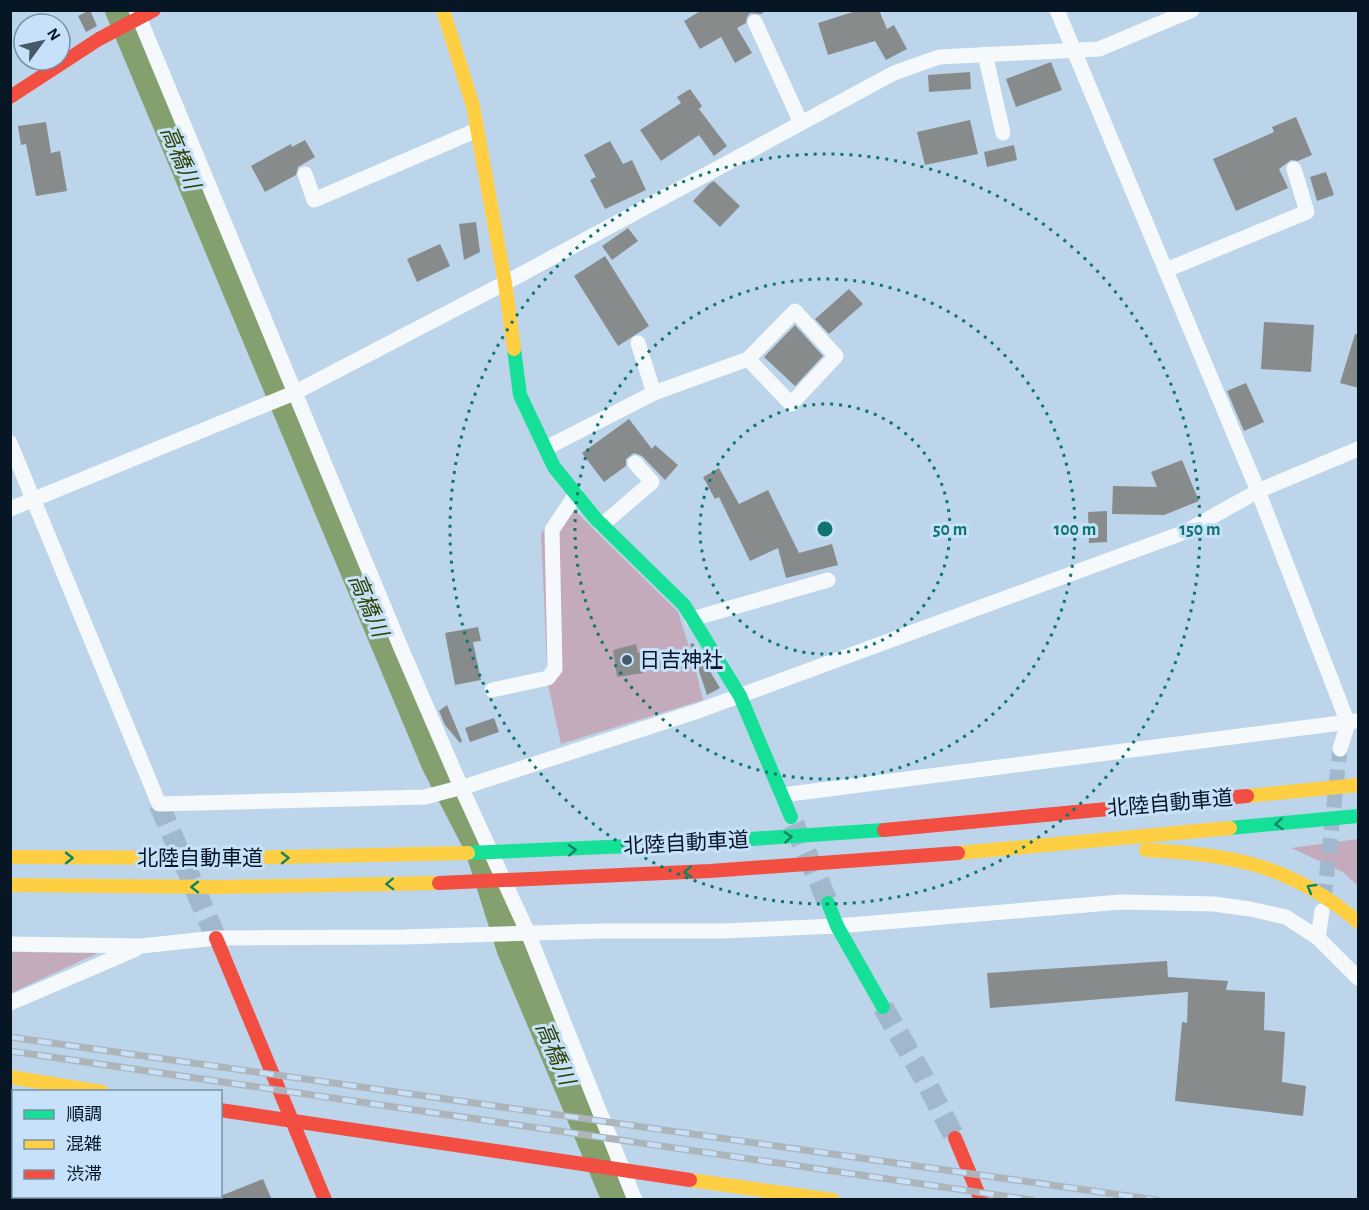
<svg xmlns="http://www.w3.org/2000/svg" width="1369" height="1210" font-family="'Alegreya Sans','Noto Sans JP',sans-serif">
  <rect width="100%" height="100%" fill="#bcd5ea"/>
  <g fill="#c4abbc">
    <polygon points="564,500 678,612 693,659 703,700 561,744 548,685 541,534"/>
    <polygon points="1358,839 1358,886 1343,872 1291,848"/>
    <polygon points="11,952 98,953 11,993"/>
  </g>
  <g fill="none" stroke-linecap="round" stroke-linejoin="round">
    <polyline stroke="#85a06f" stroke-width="30" points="120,10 436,763 479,846 512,950 617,1200"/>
  </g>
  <g fill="#888b8b">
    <polygon points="90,10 97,26 86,32 78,16"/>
    <polygon points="702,10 767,10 761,14 750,13 747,17 746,23 737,28 752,53 735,63 721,37 700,49 684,21"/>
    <polygon points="859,10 879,10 887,29 894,25 907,49 886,60 875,41 828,55 818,23"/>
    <polygon points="1051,62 1062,90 1016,107 1006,79"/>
    <polygon points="970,72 971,89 929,92 928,75"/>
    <polygon points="690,89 702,106 699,109 727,146 714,156 699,135 661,161 640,130 681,103 677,97"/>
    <polygon points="1296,117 1312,155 1298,161 1291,160 1279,169 1288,188 1236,211 1213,159 1274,132 1272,127"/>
    <polygon points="970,120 978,154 925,165 917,132"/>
    <polygon points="46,122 51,153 60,151 67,191 36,196 26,144 21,145 18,126"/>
    <polygon points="305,140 315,157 298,167 296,175 265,192 251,166 291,144 292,147"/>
    <polygon points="610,141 623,164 632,160 646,190 605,209 590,180 596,177 584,155"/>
    <polygon points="1014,145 1017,160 987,167 984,152"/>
    <polygon points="1326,172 1334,195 1317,201 1310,177"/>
    <polygon points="714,181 740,206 720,227 693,201 709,184"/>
    <polygon points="476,222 480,252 464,260 459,224"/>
    <polygon points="628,228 638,241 612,260 602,246"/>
    <polygon points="440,244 450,266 417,282 407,259"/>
    <polygon points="605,256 649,326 618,346 574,276"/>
    <polygon points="849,289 863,304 829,334 815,319"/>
    <polygon points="1264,322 1314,325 1311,372 1261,369"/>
    <polygon points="795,325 823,356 795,386 764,357"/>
    <polygon points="1355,334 1359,334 1359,388 1340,383"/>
    <polygon points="1246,383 1264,422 1244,431 1227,391"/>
    <polygon points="629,419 652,449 655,445 678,465 665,480 642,456 634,453 626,459 626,466 604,482 582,453"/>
    <polygon points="1182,460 1199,501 1164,515 1112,514 1113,486 1157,487 1151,472"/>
    <polygon points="719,468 739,504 768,490 799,553 832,544 838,565 786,578 778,548 750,561 719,497 715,499 703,477"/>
    <polygon points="1107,511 1107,542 1089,543 1088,512"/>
    <polygon points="478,627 481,641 473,642 481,680 455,685 445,633"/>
    <polygon points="693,643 720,688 707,695 690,644"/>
    <polygon points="636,644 638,653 651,651 651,665 642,666 643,673 617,677 613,650"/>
    <polygon points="447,705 462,741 460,743 445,725 439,711"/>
    <polygon points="494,718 499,732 470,742 465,728"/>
    <polygon points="1167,961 1168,977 1228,981 1226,990 1265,992 1264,1030 1285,1032 1282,1082 1306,1086 1303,1116 1175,1101 1182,1022 1187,1023 1188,992 990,1008 987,973"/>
    <polygon points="263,1179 272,1200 213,1200 213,1199"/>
  </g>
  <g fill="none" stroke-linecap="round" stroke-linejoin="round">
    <polyline stroke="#a1b8cc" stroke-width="15" stroke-dasharray="15 8" stroke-linecap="butt" points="1324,899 1340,749"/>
    <g stroke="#a1b8cc" stroke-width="21" stroke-dasharray="21 10" stroke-linecap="butt">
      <polyline points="159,804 216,938"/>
      <polyline points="794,824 828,903"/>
      <polyline points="883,1007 924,1078 955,1138"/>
    </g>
    <g stroke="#f5f9fc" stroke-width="15">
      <polyline points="136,10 401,648 461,787 528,933 635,1200"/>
      <polyline points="1057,10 1258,491 1348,723 1340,749"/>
      <polyline points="755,22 801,123"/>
      <polyline points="985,54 1003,133"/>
      <polyline points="305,174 314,200 477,130"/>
      <polyline points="1166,270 1307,212 1294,169"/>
      <polyline points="654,393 748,359 795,311 836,356 791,404 748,359"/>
      <polyline points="10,443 159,804 425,797 470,785 698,711 1185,532 1258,491 1358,449"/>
      <polyline points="546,448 654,393 638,343"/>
      <polyline points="10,509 294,393 505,283 894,73 939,57 1099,49 1192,10"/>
      <polyline points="602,525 652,482 635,463"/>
      <polyline points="692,619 828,580"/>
      <polyline points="492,690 548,678 555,669 552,530 576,494"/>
      <polyline points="782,795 1356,721"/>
      <polyline points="1318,938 1322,911"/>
      <polyline points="10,944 141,946 216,938 403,937 601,931 722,931 837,926 1121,902 1214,904 1250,909 1286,917 1318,938 1358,978"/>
      <polyline points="10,1003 136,949"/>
      <polyline points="10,1151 14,1158"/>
      <polyline points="30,1196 31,1200"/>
      <polyline points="201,1196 202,1200"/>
    </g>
    <g stroke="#16e098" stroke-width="14">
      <polyline points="514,349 520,395 554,467 596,519 684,605 740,696 791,817"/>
      <polyline points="1230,828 1358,816"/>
      <polyline points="468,853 677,844 884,830"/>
      <polyline points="828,903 837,926 883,1007"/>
    </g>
    <g stroke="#ffcf43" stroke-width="14">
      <polyline points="443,10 473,106 505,283 514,349"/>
      <polyline points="1247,796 1358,785"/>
      <path d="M1146 850C1231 854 1291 865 1358 922"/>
      <polyline points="958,853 1230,828"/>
      <polyline points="10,857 224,858 468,853"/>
      <polyline points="10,885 221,887 439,883"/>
      <polyline points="10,1077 102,1092"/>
      <polyline points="690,1180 833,1200"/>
    </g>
    <g stroke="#f24e42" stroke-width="14">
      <polyline points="10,97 99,39 154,10"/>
      <polyline points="884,830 1247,796"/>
      <polyline points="439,883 710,871 958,853"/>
      <polyline points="216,938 325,1200"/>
      <polyline points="220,1110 690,1180"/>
      <polyline points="955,1138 981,1200"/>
    </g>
    <g stroke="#aeb5ba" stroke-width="7">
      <g id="rail">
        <polyline points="10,1037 1156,1200"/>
        <polyline points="10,1051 1032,1200"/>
      </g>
    </g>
    <use href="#rail" stroke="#c6e1f9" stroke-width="4.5" stroke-dasharray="14" stroke-linecap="butt"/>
  </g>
  <defs><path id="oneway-chevron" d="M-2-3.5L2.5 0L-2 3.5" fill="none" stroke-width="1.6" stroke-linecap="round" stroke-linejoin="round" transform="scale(1.5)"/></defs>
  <g stroke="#0f8564">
    <use href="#oneway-chevron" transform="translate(1279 824) rotate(175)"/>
    <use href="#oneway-chevron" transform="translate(788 837) rotate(-5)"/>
    <use href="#oneway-chevron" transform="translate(572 850) rotate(-3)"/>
    <use href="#oneway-chevron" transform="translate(69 858)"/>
    <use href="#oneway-chevron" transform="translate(285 858) rotate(-1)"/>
    <use href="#oneway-chevron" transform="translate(688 872) rotate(177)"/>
    <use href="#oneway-chevron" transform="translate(390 884) rotate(178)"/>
    <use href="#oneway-chevron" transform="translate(195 887) rotate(180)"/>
    <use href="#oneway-chevron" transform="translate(1311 888) rotate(-150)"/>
  </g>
  <g fill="none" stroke="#0f766e" stroke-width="3" stroke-dasharray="3 6">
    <circle cx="825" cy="529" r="125"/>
    <circle cx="825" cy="529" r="250"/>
    <circle cx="825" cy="529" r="375"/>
  </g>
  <circle fill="#465969" stroke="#c6e1f9" stroke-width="2" cx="627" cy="660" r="6"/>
  <g text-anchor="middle" stroke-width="6" stroke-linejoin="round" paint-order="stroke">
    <g font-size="21" fill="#061624" stroke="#c6e1f9" text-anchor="start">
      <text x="639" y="667">日吉神社</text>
    </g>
    <g font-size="21" fill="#061624" stroke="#c6e1f9">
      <text transform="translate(1170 803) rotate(-5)" y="7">北陸自動車道</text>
      <text transform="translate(686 843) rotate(-3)" y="7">北陸自動車道</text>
      <text x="200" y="865">北陸自動車道</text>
    </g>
    <g font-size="22" font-style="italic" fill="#2f4003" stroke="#c6e1f9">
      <text transform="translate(181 157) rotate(67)" y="8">高橋川</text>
      <text transform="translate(369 605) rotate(67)" y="8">高橋川</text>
      <text transform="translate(556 1053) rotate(67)" y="8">高橋川</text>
    </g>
  </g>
  <circle cx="825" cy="529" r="9" fill="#0f766e" stroke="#c6e1f9" stroke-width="3"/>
  <g font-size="18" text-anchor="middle" font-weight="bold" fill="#0f766e" stroke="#c6e1f9" stroke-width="6" stroke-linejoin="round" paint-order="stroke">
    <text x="950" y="535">50 m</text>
    <text x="1075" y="535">100 m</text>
    <text x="1200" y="535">150 m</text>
  </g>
  <rect width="1369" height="1210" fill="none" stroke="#061624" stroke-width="24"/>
  <rect x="12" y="1090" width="210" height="108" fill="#c6e1f9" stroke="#7990a4" stroke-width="1.5"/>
  <rect x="24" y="1110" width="30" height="9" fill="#16e098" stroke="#7990a4" stroke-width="1.5"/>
  <text x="66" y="1120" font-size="18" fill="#061624">順調</text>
  <rect x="24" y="1140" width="30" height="9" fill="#ffcf43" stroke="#7990a4" stroke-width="1.5"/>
  <text x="66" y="1150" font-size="18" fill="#061624">混雑</text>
  <rect x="24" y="1170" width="30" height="9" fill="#f24e42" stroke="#7990a4" stroke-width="1.5"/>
  <text x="66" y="1180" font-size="18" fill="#061624">渋滞</text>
  <g transform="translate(42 42) rotate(57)"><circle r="28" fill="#c6e1f9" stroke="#7990a4" stroke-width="1.5"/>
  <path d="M0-4.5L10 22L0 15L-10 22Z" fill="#465969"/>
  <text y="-9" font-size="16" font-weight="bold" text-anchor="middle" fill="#061624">N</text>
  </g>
</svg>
